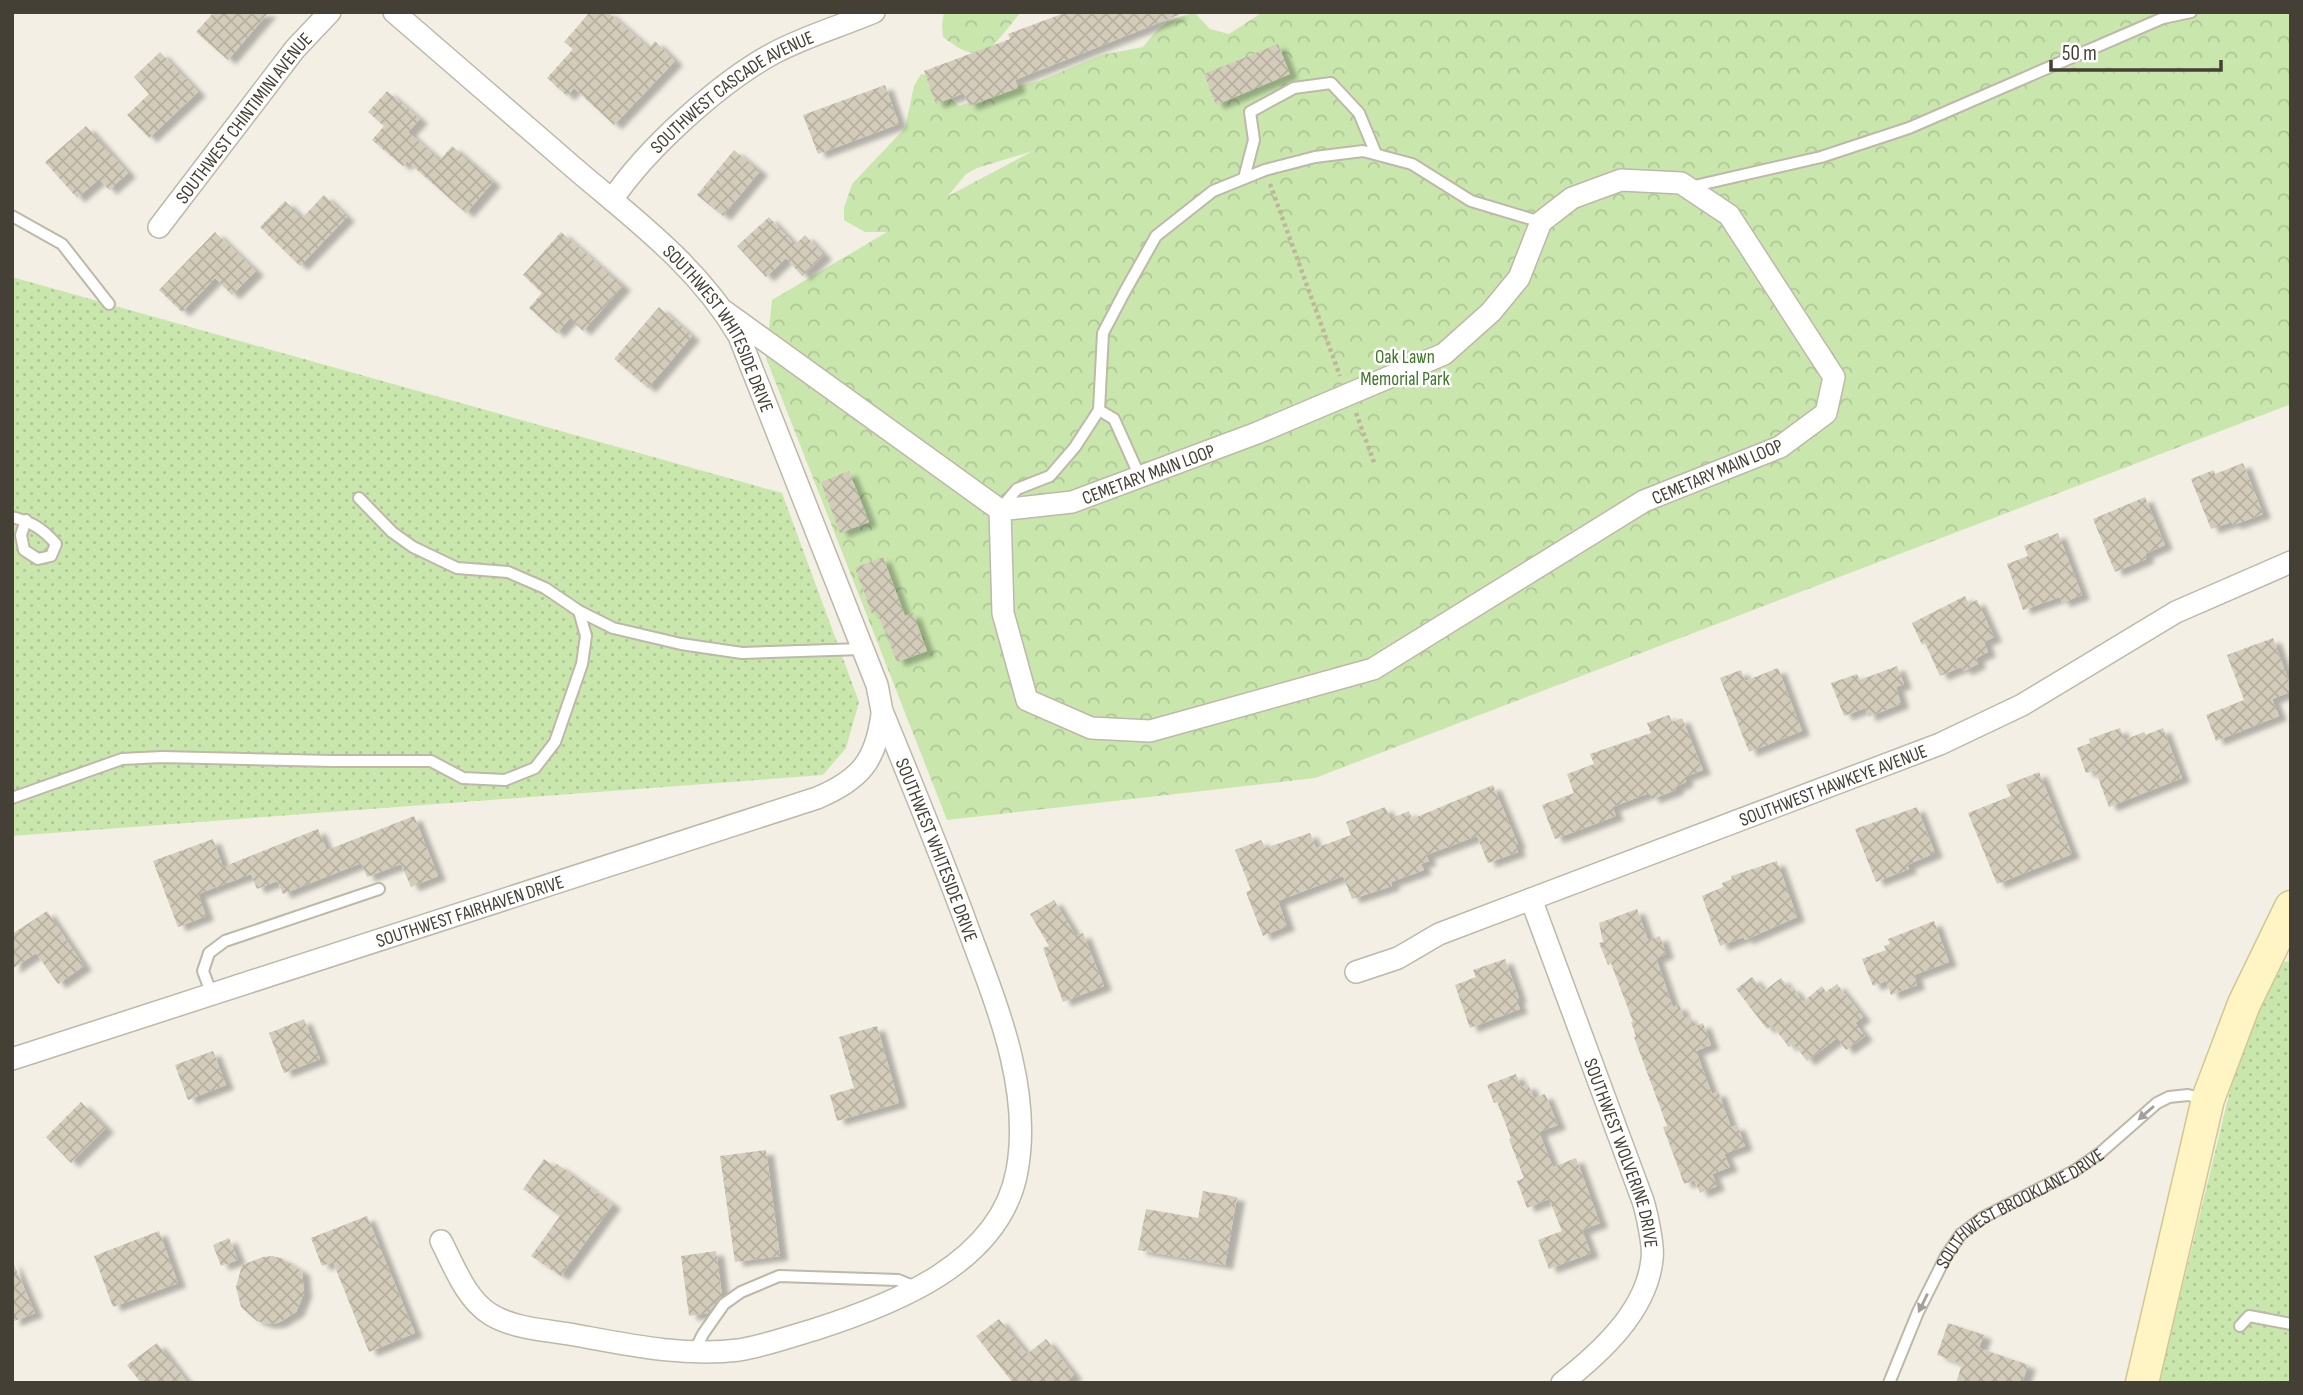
<svg xmlns="http://www.w3.org/2000/svg" width="2303" height="1395" font-family="'Sofia Sans Condensed',sans-serif">
  <defs>
    <pattern id="grass-dots" width="8" height="8" patternUnits="userSpaceOnUse" patternTransform="scale(1.75)"><rect width="8" height="8" fill="#c9e7ad"/><path d="M2 2h.1M6 6h.1" fill="none" stroke="#aec795" stroke-width="1.8" stroke-linecap="round"/></pattern>
    <pattern id="forest-crowns" width="20" height="18" patternUnits="userSpaceOnUse" patternTransform="scale(1.75)"><rect width="20" height="18" fill="#c9e7ad"/><path d="M2 6a3 3 0 1 1 6 0M12 15a3 3 0 1 1 6 0" fill="none" stroke="#aec795"/></pattern>
    <pattern id="building-cross-hatch" width="8" height="8" patternUnits="userSpaceOnUse" patternTransform="scale(1.75)"><rect width="8" height="8" fill="#d4ccba"/><path d="M0 0l8 8M0 8l8-8" fill="none" stroke="#b7b0a0"/></pattern>
    <filter id="shadow"><feDropShadow dx="8" dy="4.5" stdDeviation="2" flood-color="#0004"/></filter>
  </defs>
  <rect width="100%" height="100%" fill="#f3efe5"/>
  <g fill="url(#grass-dots)">
    <polygon points="12,277 782,493 859,702 846,748 823,775 12,836"/>
    <polygon points="2291,961 2291,1383 2159,1383 2235,1070 2262,1002 2282,962"/>
  </g>
  <g fill="url(#forest-crowns)" fill-rule="evenodd">
    <path d="M944 12H1021L988 52C968 56 959 49 943 37L942 24Z"/>
    <path d="M1263 12H2291V404L1315 778 947 820 766 358 772 300 887 232H865L844 220V208L852 184 905 128 914 86 921 74 936 76 949 97 959 106 998 91 1039 81 1102 55 1143 47C1159 26 1169 18 1195 13L1210 29 1229 34ZM1033 151 948 196 966 174 977 168Z"/>
  </g>
  <g fill="url(#building-cross-hatch)" filter="url(#shadow)">
    <polygon points="214,12 269,12 228,60 196,32"/>
    <polygon points="590,12 608,12 649,48 655,41 675,61 614,125 574,88 567,96 547,78 573,49 564,42"/>
    <polygon points="1067,12 1181,14 1015,80 1018,88 969,106 964,93 936,104 924,71 1010,39 1008,34"/>
    <polygon points="1278,44 1290,74 1216,105 1204,74"/>
    <polygon points="160,52 198,92 149,138 127,115 149,94 134,77"/>
    <polygon points="885,85 899,124 818,154 803,115"/>
    <polygon points="387,91 420,119 408,132 440,160 452,146 493,182 466,213 407,161 403,166 372,140 384,126 368,112"/>
    <polygon points="86,126 128,173 109,190 99,179 77,198 45,162"/>
    <polygon points="734,150 760,171 723,216 697,195"/>
    <polygon points="324,195 347,217 300,266 260,227 285,201 302,218"/>
    <polygon points="769,217 795,245 805,235 824,255 802,276 786,258 766,277 737,246"/>
    <polygon points="215,232 256,271 232,295 215,278 182,312 159,290"/>
    <polygon points="561,232 623,286 583,331 570,318 557,333 529,308 542,293 523,275"/>
    <polygon points="659,307 692,336 648,388 614,359"/>
    <polygon points="2243,463 2263,514 2233,525 2232,522 2211,529 2191,479 2214,470 2215,474"/>
    <polygon points="849,471 869,522 840,533 821,482"/>
    <polygon points="2145,497 2165,545 2145,554 2146,559 2115,572 2093,519"/>
    <polygon points="2058,533 2082,595 2062,603 2060,597 2023,610 2007,564 2028,556 2024,546"/>
    <polygon points="883,557 905,616 913,613 927,651 897,662 877,612 872,614 855,568"/>
    <polygon points="1965,596 1969,604 1977,600 1994,637 1984,642 1988,652 1976,658 1978,664 1964,671 1961,667 1940,676 1925,643 1922,645 1912,623"/>
    <polygon points="2273,638 2291,687 2291,692 2272,699 2279,716 2216,741 2206,715 2244,700 2227,655"/>
    <polygon points="1897,666 1904,684 1896,687 1901,704 1868,717 1865,708 1844,716 1831,683 1857,674 1860,680"/>
    <polygon points="1778,668 1802,731 1749,752 1720,678 1741,670 1745,681"/>
    <polygon points="1669,715 1672,722 1682,718 1703,770 1684,777 1686,782 1675,787 1676,790 1652,799 1649,793 1612,807 1616,816 1555,839 1542,805 1574,793 1567,774 1594,764 1590,754 1651,733 1647,723"/>
    <polygon points="2120,728 2124,740 2144,732 2146,735 2163,728 2182,778 2109,807 2095,770 2086,773 2077,748 2090,743 2089,739"/>
    <polygon points="2039,772 2072,854 1997,884 1968,813 2011,796 2006,785"/>
    <polygon points="1493,785 1518,844 1515,845 1518,852 1488,863 1477,836 1426,855 1429,861 1421,864 1424,870 1391,882 1392,886 1352,899 1343,876 1278,901 1287,926 1263,936 1246,892 1251,890 1235,850 1261,840 1265,848 1310,833 1316,848 1351,835 1346,822 1385,807 1390,819 1409,811 1412,819"/>
    <polygon points="1917,807 1935,853 1907,865 1909,869 1876,882 1855,829"/>
    <polygon points="414,816 438,876 411,887 401,864 367,877 361,863 283,894 277,881 257,889 251,874 198,894 206,916 178,927 153,861 213,839 223,867 318,829 327,850"/>
    <polygon points="1777,861 1797,917 1745,940 1744,937 1720,946 1702,896 1723,887 1722,883 1732,879 1731,876"/>
    <polygon points="1054,900 1076,936 1083,933 1104,986 1063,1002 1043,948 1049,946 1030,914"/>
    <polygon points="1637,909 1648,940 1660,936 1666,954 1656,958 1673,1007 1679,1005 1684,1018 1688,1016 1692,1027 1703,1023 1711,1045 1696,1051 1712,1094 1718,1091 1731,1127 1737,1125 1745,1146 1724,1154 1730,1167 1712,1174 1717,1186 1700,1193 1694,1180 1684,1184 1679,1170 1663,1127 1667,1126 1634,1037 1636,1036 1631,1022 1633,1022 1611,963 1608,965 1599,943 1603,942 1599,923"/>
    <polygon points="47,911 84,966 58,984 36,953 12,969 12,934"/>
    <polygon points="1934,921 1949,962 1914,975 1917,985 1891,995 1886,981 1873,986 1862,959 1886,950 1884,946 1890,944 1888,939"/>
    <polygon points="1505,959 1519,998 1516,999 1520,1009 1470,1028 1455,985 1476,977 1473,970"/>
    <polygon points="1752,977 1764,991 1781,978 1789,989 1792,987 1803,1002 1822,986 1826,992 1837,984 1863,1017 1855,1023 1865,1036 1846,1050 1837,1038 1807,1061 1793,1043 1789,1047 1772,1025 1767,1029 1736,989"/>
    <polygon points="304,1019 320,1059 284,1073 269,1033"/>
    <polygon points="877,1026 899,1103 837,1121 830,1095 854,1088 839,1037"/>
    <polygon points="213,1051 226,1085 188,1100 175,1065"/>
    <polygon points="1516,1074 1521,1087 1528,1084 1534,1098 1545,1094 1558,1125 1539,1132 1553,1167 1576,1158 1600,1223 1582,1230 1591,1253 1549,1269 1538,1240 1562,1231 1549,1199 1527,1208 1517,1181 1524,1178 1509,1139 1511,1138 1497,1102 1494,1103 1487,1085"/>
    <polygon points="81,1102 106,1128 71,1163 46,1137"/>
    <polygon points="766,1150 780,1256 735,1262 720,1156"/>
    <polygon points="544,1159 555,1167 557,1164 613,1204 561,1276 531,1256 560,1216 523,1189"/>
    <polygon points="1203,1191 1237,1197 1225,1265 1138,1250 1146,1209 1198,1218"/>
    <polygon points="367,1216 415,1333 369,1352 333,1262 322,1266 311,1238"/>
    <polygon points="159,1231 178,1283 113,1307 94,1256"/>
    <polygon points="229,1238 238,1260 221,1266 213,1245"/>
    <polygon points="716,1251 722,1296 708,1313 689,1316 681,1256"/>
    <polygon points="273,1256 283,1259 302,1271 304,1293 296,1312 278,1323 267,1324 257,1321 241,1307 236,1287 242,1265 263,1257"/>
    <polygon points="12,1260 35,1313 12,1322"/>
    <polygon points="999,1319 1027,1354 1046,1339 1074,1375 1065,1383 1013,1383 976,1336"/>
    <polygon points="1948,1323 1984,1335 1979,1348 2028,1365 2022,1383 1956,1383 1962,1364 1937,1355"/>
    <polygon points="157,1343 188,1383 141,1383 127,1365"/>
  </g>
  <g fill="none" stroke-linecap="round" stroke-linejoin="round">
    <g stroke="#beb8a8" stroke-width="14">
      <g id="lane">
        <polyline points="1244,178 1254,140 1250,112 1294,88 1331,83 1359,113 1376,154"/>
        <polyline points="1690,187 1821,157 1909,128 2163,18 2191,12"/>
        <polyline points="12,216 62,244 109,304"/>
        <polyline points="1099,410 1114,419 1140,477"/>
        <polyline points="359,498 392,532 413,547 457,568 508,572 545,588 579,611 613,628 681,644 742,653 862,649"/>
        <polyline points="1001,508 1017,489 1050,476 1075,447 1099,410 1103,333 1124,293 1156,236 1213,191 1265,170 1315,157 1363,151 1412,164 1471,201 1541,222"/>
        <path d="M12 517C32 522 43 529 56 544L51 556 38 559 24 550 21 535 26 520"/>
        <polyline points="12,798 122,759 162,757 333,761 431,761 463,778 505,780 535,768 555,742 582,664 586,636 579,611"/>
        <polyline points="212,995 203,971 209,953 225,941 379,889"/>
        <polyline points="2240,1326 2249,1316 2291,1324"/>
        <polyline points="694,1352 703,1334 724,1304 741,1292 779,1276 898,1280 918,1288"/>
        <path id="s1" d="M1889 1383 1918 1312 1946 1256 1961 1234 1982 1218 2074 1171 2100 1153 2157 1103 2169 1097 2188 1095 2205 1099"/>
      </g>
    </g>
    <g stroke="#beb8a8" stroke-width="24">
      <g id="street">
        <path id="s2" d="M394 12C456 66 518 119 580 173 639 223 699 268 739 336L877 685 882 711C912 784 942 857 969 931 997 1006 1032 1089 1017 1171 1000 1264 892 1305 813 1330 789 1337 764 1346 739 1350 685 1357 629 1345 575 1335 547 1330 514 1329 490 1314 466 1299 454 1266 441 1241"/>
        <path id="s3" d="M612 200C646 149 720 82 774 53 806 36 841 26 874 12"/>
        <path id="s4" d="M159 227 295 49 330 12"/>
        <path id="s5" d="M724 311 1000 510 1072 502 1257 433 1444 354 1491 312 1519 278 1541 222 1572 198 1621 180 1681 183 1729 215 1834 377 1826 413 1780 447 1644 501 1373 669 1150 731 1091 728 1027 700 1003 613 1000 510"/>
        <path id="s6" d="M1531 899 1643 1201C1647 1214 1654 1247 1652 1259 1647 1311 1600 1353 1562 1383"/>
        <path id="s7" d="M1356 972 1398 958 1439 934 1940 744 2022 705 2176 612 2291 562"/>
        <path id="s8" d="M12 1059 817 798C860 780 876 761 882 714"/>
      </g>
    </g>
    <g stroke="#d3c695" stroke-width="35">
      <polyline id="secondary" points="2142,1383 2208,1099 2244,1004 2291,907"/>
    </g>
    <g stroke="#c0b599" stroke-width="4.5" stroke-dasharray="3.5 3.5" stroke-linecap="butt">
      <polyline points="1270,184 1340,376"/>
      <polyline points="1356,413 1375,465"/>
    </g>
    <use href="#lane" stroke="#fff" stroke-width="10"/>
    <use href="#street" stroke="#fff" stroke-width="21"/>
    <use href="#secondary" stroke="#fff4c3" stroke-width="32"/>
  </g>
  <defs><path id="oneway-solid" d="M-6-.8H1V-3.2L6.5 0L1 3.2V.8H-6Z" transform="scale(1.75)"/></defs>
  <g fill="#a2a09a">
    <use href="#oneway-solid" transform="translate(2146 1113) rotate(139)"/>
    <use href="#oneway-solid" transform="translate(1923 1303) rotate(116)"/>
  </g>
  <g text-anchor="middle" stroke-width="5" stroke-linejoin="round" paint-order="stroke">
    <g font-size="19" fill="#454035" stroke="#fff">
      <text dy="7" stroke="none"><textPath href="#s3" startOffset="164">SOUTHWEST CASCADE AVENUE</textPath></text>
      <text dy="7" stroke="none"><textPath href="#s4" startOffset="138">SOUTHWEST CHINTIMINI AVENUE</textPath></text>
      <text dy="7" stroke="none"><textPath href="#s2" startOffset="458">SOUTHWEST WHITESIDE DRIVE</textPath></text>
      <text transform="translate(1717 471) rotate(-23)" y="7">CEMETARY MAIN LOOP</text>
      <text dy="7" stroke="none"><textPath href="#s5" startOffset="494">CEMETARY MAIN LOOP</textPath></text>
      <text dy="7" stroke="none"><textPath href="#s7" startOffset="513">SOUTHWEST HAWKEYE AVENUE</textPath></text>
      <text dy="7" stroke="none"><textPath href="#s2" startOffset="1026">SOUTHWEST WHITESIDE DRIVE</textPath></text>
      <text dy="7" stroke="none"><textPath href="#s8" startOffset="481">SOUTHWEST FAIRHAVEN DRIVE</textPath></text>
      <text dy="7" stroke="none"><textPath href="#s6" startOffset="270">SOUTHWEST WOLVERINE DRIVE</textPath></text>
      <text dy="7" stroke="none"><textPath href="#s1" startOffset="228">SOUTHWEST BROOKLANE DRIVE</textPath></text>
    </g>
    <g font-size="19" fill="#407628" stroke="#fff">
      <text x="1405" y="363">Oak Lawn<tspan x="1405" dy="22">Memorial Park</tspan></text>
    </g>
  </g>
  <rect width="2303" height="1395" fill="none" stroke="#454035" stroke-width="28"/>
  <path d="M2051 60v10h170v-10" fill="none" stroke="#454035" stroke-width="3.5"/>
  <text x="2062" y="60" font-size="21" fill="#454035" stroke="#ffffff" stroke-width="5" paint-order="stroke">50 m</text>
</svg>
